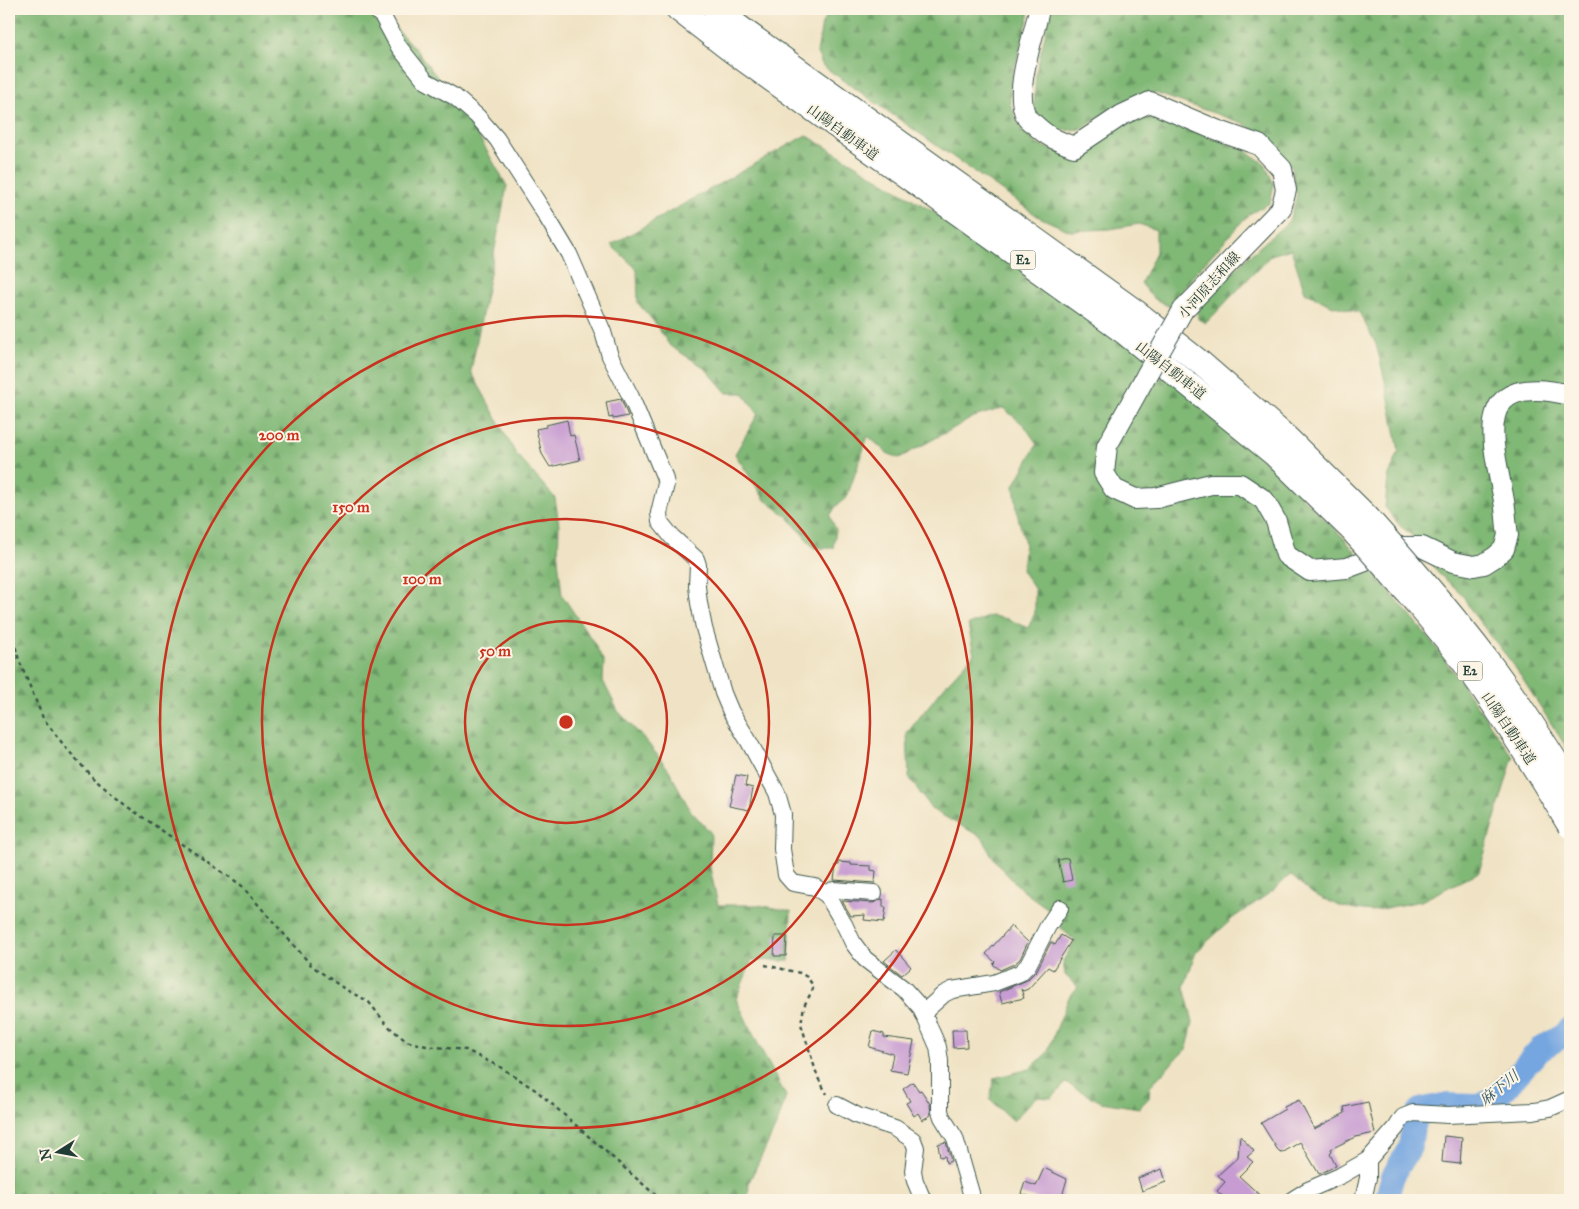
<svg xmlns="http://www.w3.org/2000/svg" width="1579" height="1209" font-family="'IM FELL Great Primer','Noto Serif JP',serif">
  <defs>
    <pattern id="forest-firs" width="22" height="20" patternUnits="userSpaceOnUse" patternTransform="scale(1.25)"><rect width="22" height="20" fill="#80b876"/><path d="M5 1l3.5 6h-7zM16 11l3.5 6h-7z" fill="#689762"/></pattern>
  </defs>
  <rect width="100%" height="100%" fill="#fcf5e5"/>
  <filter id="ink" filterUnits="userSpaceOnUse"><feTurbulence type="fractalNoise" baseFrequency=".02" numOctaves="2"/><feDisplacementMap in="SourceGraphic" scale="10" xChannelSelector="R" yChannelSelector="G"/><feConvolveMatrix kernelMatrix="1 2 1 2 8 2 1 2 1" color-interpolation-filters="sRGB"/></filter>
  <filter id="wash" filterUnits="userSpaceOnUse"><feTurbulence type="fractalNoise" baseFrequency=".0096" numOctaves="4" result="noise"/><feDisplacementMap in="SourceGraphic" scale="20" xChannelSelector="R" yChannelSelector="G"/><feGaussianBlur stdDeviation="1.12" result="paint"/><feColorMatrix in="noise" values="0 0 0 0 0 0 0 0 0 0 0 0 0 0 0 0 0 1.4 0 .05"/><feComposite in="paint" operator="in"/></filter>
  <g filter="url(#wash)">
    <rect width="100%" height="100%" fill="#f0e3c5"/>
    <g fill="url(#forest-firs)" stroke="#507a55">
      <polygon points="9,9 378,9 417,51 465,113 507,186 471,371 516,454 555,498 559,525 558,559 562,595 594,643 604,662 603,681 618,711 647,742 669,770 690,810 711,833 710,868 718,905 758,905 791,911 789,961 752,960 736,999 756,1040 786,1096 778,1122 749,1182 748,1200 9,1200"/>
      <polygon points="832,9 1026,9 1029,16 1011,80 1010,103 1018,123 1036,144 1062,153 1078,152 1119,126 1144,117 1168,122 1243,149 1265,164 1274,184 1270,203 1249,214 1196,272 1170,307 1153,298 1141,283 1156,252 1156,230 1139,224 1110,229 1070,231 1039,217 823,66 817,53 822,23"/>
      <polygon points="1049,9 1570,9 1570,753 1513,664 1472,612 1462,594 1438,573 1410,534 1399,525 1385,507 1388,478 1399,451 1387,389 1376,344 1359,312 1330,305 1305,292 1291,249 1271,255 1206,323 1198,319 1197,309 1248,257 1289,221 1297,196 1291,166 1272,143 1243,123 1155,93 1126,100 1082,129 1059,131 1041,122 1034,106 1036,72 1050,15"/>
      <polygon points="806,135 1082,301 1247,444 1340,534 1430,639 1513,757 1479,872 1421,901 1371,911 1342,907 1313,894 1290,875 1274,890 1233,918 1196,952 1184,987 1193,1022 1187,1048 1150,1086 1149,1098 1139,1108 1101,1102 1066,1083 1052,1098 1036,1097 1013,1121 990,1100 994,1078 1030,1069 1047,1053 1069,997 1078,987 1065,975 1063,961 1075,941 1061,928 1061,918 1022,890 1002,869 991,855 983,838 931,809 909,777 907,733 943,688 974,654 968,625 991,616 1008,619 1028,628 1035,613 1035,590 1022,570 1025,543 1018,517 1014,486 1037,444 1024,425 1003,408 974,417 899,458 887,453 868,436 847,497 836,506 830,516 836,530 833,548 814,548 787,516 765,500 735,454 758,414 743,393 727,393 704,367 670,346 655,323 638,303 637,269 611,245"/>
    </g>
    <g fill="none" stroke-linecap="round" stroke-linejoin="round">
      <polyline stroke="#74a6e0" stroke-width="24" points="1386,1200 1393,1176 1410,1147 1413,1127 1420,1110 1443,1105 1480,1106 1492,1100 1509,1084 1540,1049 1563,1036 1570,1029"/>
    </g>
    <g id="blocks">
      <g fill="#c79cd2">
        <polygon points="621,399 628,416 613,419 613,417 609,418 606,402"/>
        <polygon points="567,420 570,436 574,435 580,460 550,467 542,454 536,429 546,427 546,425"/>
        <polygon points="736,775 747,777 745,786 753,788 749,810 729,806"/>
        <polygon points="1068,858 1072,880 1063,882 1058,860"/>
        <polygon points="839,862 851,863 851,865 871,866 871,870 876,871 875,883 834,880 836,865 839,865"/>
        <polygon points="882,899 883,899 883,907 886,907 884,922 864,920 865,915 851,916 842,901 873,903"/>
        <polygon points="1011,926 1028,942 1020,959 1014,964 1000,970 993,964 995,962 986,954"/>
        <polygon points="1061,935 1071,941 1053,970 1048,967 1028,989 1023,991 1021,989 1024,998 1002,1003 999,992 1027,980 1037,970 1051,942 1055,945"/>
        <polygon points="775,936 787,936 786,956 774,956"/>
        <polygon points="896,950 911,967 902,975 884,961"/>
        <polygon points="952,1030 966,1030 967,1047 953,1048"/>
        <polygon points="873,1031 884,1034 884,1037 914,1041 907,1073 890,1070 893,1054 869,1047"/>
        <polygon points="913,1082 919,1091 921,1090 930,1104 931,1115 922,1120 918,1113 914,1116 906,1103 910,1101 903,1089"/>
        <polygon points="1299,1100 1314,1129 1345,1113 1344,1107 1368,1102 1375,1133 1355,1137 1331,1149 1332,1152 1330,1154 1336,1166 1319,1174 1300,1142 1282,1153 1279,1152 1261,1123 1285,1109 1284,1107"/>
        <polygon points="1240,1136 1254,1151 1247,1157 1253,1162 1239,1176 1265,1200 1227,1200 1217,1191 1225,1182 1218,1175 1238,1157"/>
        <polygon points="1444,1136 1462,1138 1460,1164 1442,1162"/>
        <polygon points="946,1142 951,1161 946,1163 945,1156 940,1157 938,1144"/>
        <polygon points="1044,1168 1067,1179 1061,1200 1041,1200 1021,1194 1025,1182 1036,1186"/>
        <polygon points="1162,1169 1166,1182 1142,1191 1138,1178"/>
      </g>
    </g>
  </g>
  <g filter="url(#ink)">
    <use href="#blocks" fill-opacity="0" stroke="#3e564a" stroke-width="1"/>
    <g fill="none" stroke-linecap="round" stroke-linejoin="round">
      <g stroke="#3e564a" stroke-width="18">
        <g id="minor">
          <polyline points="375,9 383,17 399,47 426,81 455,97 477,116 497,139 545,214 569,254 603,332 610,356 631,397 664,476 666,484 659,513 660,522 672,537 696,559 698,565 697,586 699,603 704,628 723,693 731,712 748,740 777,793 783,814 782,849 786,875 793,883 815,887 827,895 844,924 853,943 865,959 904,989 921,1008 938,1047 940,1061 940,1111 942,1117 955,1138 971,1193 972,1200"/>
          <polyline points="827,895 833,890 874,893"/>
          <polyline points="923,1013 944,994 952,990 994,983 1020,973 1028,965 1048,926 1060,908"/>
          <polyline points="837,1105 858,1116 895,1128 913,1140 916,1148 913,1171 915,1181 923,1200"/>
          <polyline points="1292,1200 1308,1190 1340,1176 1368,1160 1396,1128 1403,1117 1413,1113 1448,1115 1534,1111 1550,1108 1570,1099"/>
          <polyline points="1363,1200 1368,1178 1368,1160"/>
        </g>
      </g>
      <g stroke="#3e564a" stroke-width="22">
        <g id="major">
          <path d="M1039 9C1034 38 1013 89 1026 116 1027 119 1031 122 1034 124 1049 138 1056 140 1074 147L1122 115 1150 102 1216 130 1259 145 1282 169 1286 190 1281 209 1183 310"/>
          <path d="M1147 374 1107 446 1104 473 1114 489 1135 499 1156 498 1211 484H1240L1264 500 1276 521 1286 555 1310 571 1347 568 1403 547H1422L1453 562 1474 566 1484 564 1495 557 1504 549 1508 535C1506 523 1506 512 1504 501 1500 476 1484 424 1501 403 1517 384 1550 390 1570 395"/>
        </g>
      </g>
      <g stroke="#3e564a" stroke-width="26">
        <g id="highway">
          <polyline points="678,9 732,51 1124,332 1274,454 1352,530"/>
          <polyline points="715,9 747,33 1136,312 1202,364 1287,438 1366,516"/>
        </g>
      </g>
      <g stroke="#3e564a" stroke-width="2.5" stroke-dasharray="4 4" stroke-linecap="butt">
        <polyline points="9,624 19,660 43,718 66,748 94,779 125,805 241,885 312,966 346,990 368,1001 387,1025 406,1041 426,1046 466,1050 500,1067 537,1091 661,1200"/>
        <polyline points="765,965 800,973 807,977 812,984 813,989 804,1006 801,1024 818,1078 827,1094"/>
      </g>
      <use href="#minor" stroke="#fff" stroke-width="16"/>
      <use href="#major" stroke="#fff" stroke-width="20"/>
      <use href="#highway" stroke="#fff" stroke-width="24"/>
      <g stroke="#3e564a" stroke-width="22" stroke-linecap="butt">
        <polyline id="major-bridge" points="1147,374 1183,310"/>
      </g>
      <g stroke="#3e564a" stroke-width="26" stroke-linecap="butt">
        <g id="highway-bridge">
          <path d="M1366 516C1408 563 1449 610 1487 660 1517 699 1544 742 1570 784"/>
          <path d="M1352 530C1393 576 1435 622 1471 672 1507 722 1539 774 1570 826"/>
        </g>
      </g>
      <use href="#major-bridge" stroke="#fff" stroke-width="20"/>
      <use href="#highway-bridge" stroke="#fff" stroke-width="24"/>
    </g>
  </g>
  <g fill="none" stroke="#c8321e" stroke-width="2.5">
    <circle cx="566" cy="722" r="101"/>
    <circle cx="566" cy="722" r="203"/>
    <circle cx="566" cy="722" r="304"/>
    <circle cx="566" cy="722" r="406"/>
  </g>
  <g text-anchor="middle" stroke-width="4" stroke-linejoin="round" paint-order="stroke">
    <g fill="#fcf5e5" stroke="#617469" stroke-width="1">
      <rect x="1010.5" y="250.5" width="25" height="19" rx="4"/>
      <rect x="1457.5" y="661.5" width="25" height="19" rx="4"/>
    </g>
    <g font-size="12" font-weight="bold" fill="#1f3d34">
      <text x="1023" y="264">E2</text>
      <text x="1470" y="675">E2</text>
    </g>
    <g font-size="14" fill="#1f3d34" stroke="#fcf5e5">
      <text transform="translate(843 132) rotate(36)" y="5">山陽自動車道</text>
      <text transform="translate(1209 285) rotate(-48)" y="5">小河原志和線</text>
      <text transform="translate(1171 370) rotate(38)" y="5">山陽自動車道</text>
      <text transform="translate(1509 728) rotate(56)" y="5">山陽自動車道</text>
    </g>
    <g font-size="15" font-style="italic" fill="#395c68" stroke="#fcf5e5">
      <text transform="translate(1499 1088) rotate(-39)" y="5">麻下川</text>
    </g>
  </g>
  <circle cx="566" cy="722" r="8" fill="#c8321e" stroke="#fcf5e5" stroke-width="2.5"/>
  <g font-size="15" text-anchor="middle" font-weight="bold" fill="#c8321e" stroke="#fcf5e5" stroke-width="4" stroke-linejoin="round" paint-order="stroke">
    <text x="279" y="440">200 m</text>
    <text x="351" y="512">150 m</text>
    <text x="422" y="584">100 m</text>
    <text x="495" y="656">50 m</text>
  </g>
  <rect width="1579" height="1209" fill="none" stroke="#fcf5e5" stroke-width="30"/>
  <g transform="translate(58 1152) rotate(259)" stroke="#fcf5e5" stroke-width="4" paint-order="stroke">
  <path d="M0-4L9 19L0 12L-9 19Z" fill="#1f3d34"/>
  <text y="-8" font-size="14" font-weight="bold" text-anchor="middle" fill="#1f3d34">N</text>
  </g>
</svg>
